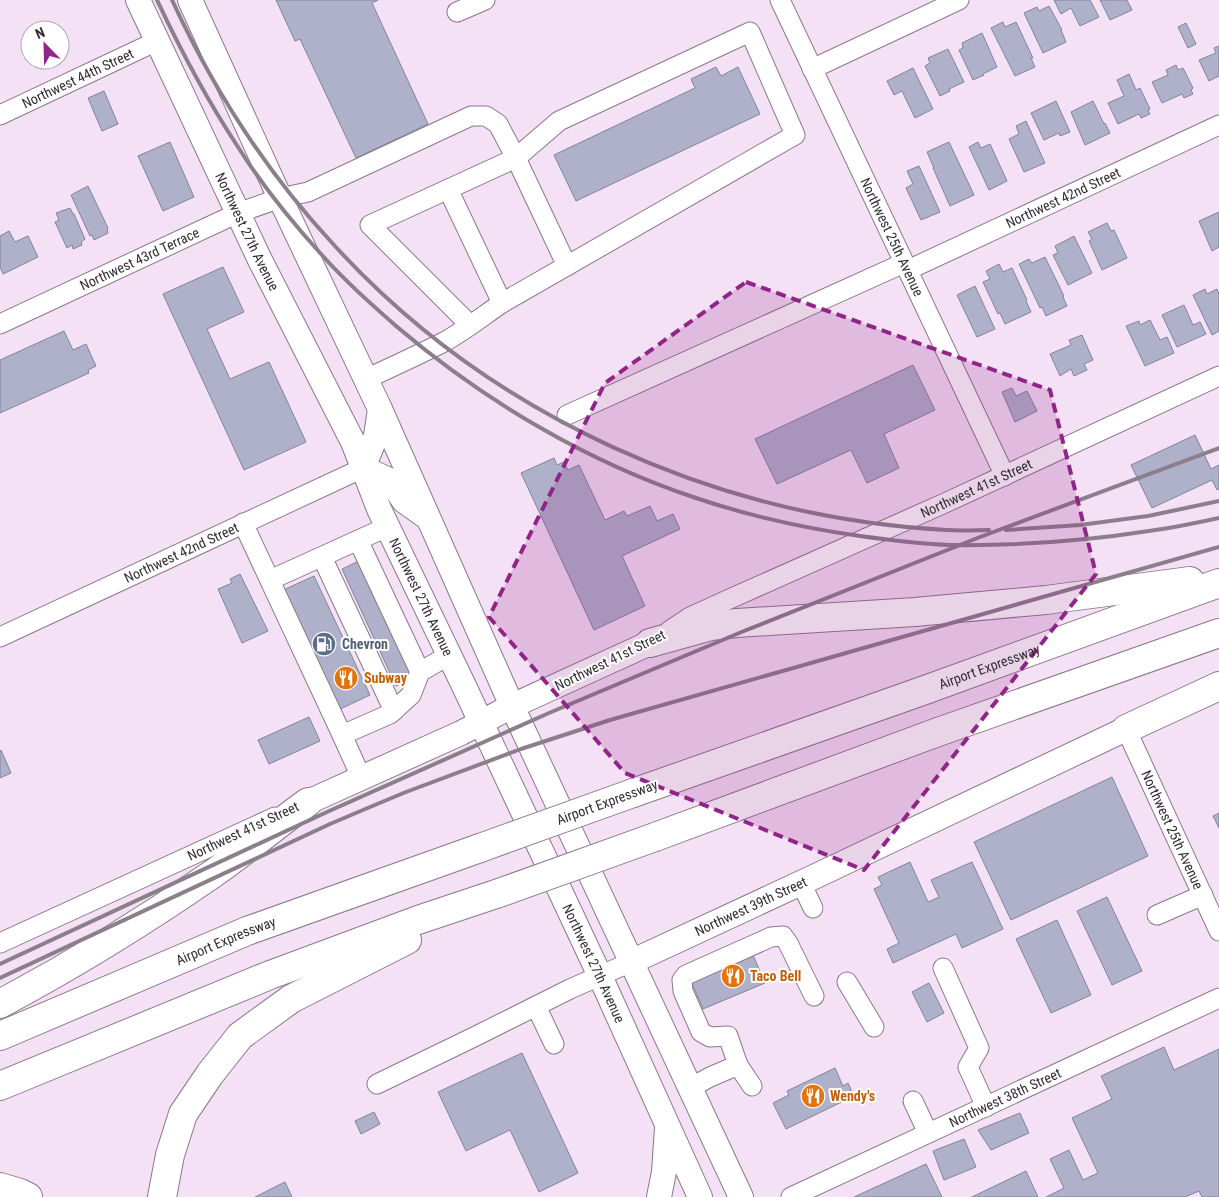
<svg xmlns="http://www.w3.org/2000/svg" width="1219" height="1197" font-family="'Roboto Condensed',sans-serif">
  <rect width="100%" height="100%" fill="#f5e1f5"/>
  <g fill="#afb1ca" stroke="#81849b">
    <polygon points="276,0 378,0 372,3 428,124 356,158 300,39 295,41"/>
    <polygon points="1054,0 1090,0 1099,17 1080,26 1071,8 1061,14"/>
    <polygon points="1100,0 1127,0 1132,10 1110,20"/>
    <polygon points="1049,6 1062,30 1061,30 1066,42 1043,53 1024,13 1037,7 1039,11"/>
    <polygon points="1003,22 1005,27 1016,22 1033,58 1031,58 1035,67 1015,76 991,28"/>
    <polygon points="1186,23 1196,44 1188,48 1178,27"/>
    <polygon points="982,33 997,67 983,74 984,75 973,80 959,50 963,48 962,43"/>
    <polygon points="1219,46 1219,76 1209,81 1199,60 1216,53 1214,48"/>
    <polygon points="948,49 964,82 949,89 950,91 940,96 925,66 930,63 928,58"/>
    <polygon points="1176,65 1178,70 1183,68 1193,88 1191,90 1193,94 1184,98 1182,94 1162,103 1152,82 1168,75 1166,70"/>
    <polygon points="716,67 721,76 738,67 760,114 576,201 554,155 695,88 691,79"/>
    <polygon points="913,68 933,109 915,118 902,91 894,95 887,81"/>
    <polygon points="1129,74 1136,90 1140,88 1150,109 1148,110 1150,114 1141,118 1139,114 1118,124 1108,103 1124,96 1117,80"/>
    <polygon points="104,91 118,124 102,131 88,98"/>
    <polygon points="1056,101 1070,132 1060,136 1059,133 1044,140 1031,113"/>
    <polygon points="1093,101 1104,124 1105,123 1110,133 1085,145 1071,112"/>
    <polygon points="1026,121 1045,163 1024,172 1009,139 1019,134 1016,126"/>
    <polygon points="170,142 194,197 163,211 138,156"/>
    <polygon points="949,142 974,195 950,206 933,168 934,168 927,152"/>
    <polygon points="978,142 981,148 990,144 1007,181 989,190 969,147"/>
    <polygon points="919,166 940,212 921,220 906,188 913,184 907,171"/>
    <polygon points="88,186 108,228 107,229 108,233 94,240 92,235 90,236 71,195"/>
    <polygon points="70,208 73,214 74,214 85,239 81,242 82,245 73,249 72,245 67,248 55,222 59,220 56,213"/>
    <polygon points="1219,212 1219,247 1212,251 1199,221"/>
    <polygon points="1107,223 1111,231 1114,230 1127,258 1102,270 1089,241 1092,239 1088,232"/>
    <polygon points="9,231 15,242 28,236 38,257 3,274 0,267 0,236"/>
    <polygon points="1074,236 1092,273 1068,285 1053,255 1058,253 1055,246"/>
    <polygon points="1045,257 1064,296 1063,297 1067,306 1046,316 1042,307 1040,308 1019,264 1029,259 1032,263"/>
    <polygon points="999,264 1003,272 1012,268 1027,300 1026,301 1031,312 1005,324 1000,313 998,314 983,282 990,279 986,271"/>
    <polygon points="223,267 244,312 207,329 230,379 269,362 306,442 244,470 163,294"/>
    <polygon points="975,286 995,329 977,337 957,295"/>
    <polygon points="1205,289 1207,294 1217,289 1219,294 1219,331 1212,335 1193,295"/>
    <polygon points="1184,305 1193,325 1200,322 1206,334 1177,347 1162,315"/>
    <polygon points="1150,320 1160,340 1167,337 1174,353 1145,366 1126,326 1139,321 1140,325"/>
    <polygon points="64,331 73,350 86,344 96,366 88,370 89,373 0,413 0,360"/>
    <polygon points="1082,335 1093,360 1084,364 1087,370 1074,376 1071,369 1060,376 1050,354 1071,345 1069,340"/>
    <polygon points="913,365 935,410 884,434 899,468 867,483 851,450 777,484 755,439"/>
    <polygon points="1012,388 1016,396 1027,391 1037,411 1015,422 1002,392"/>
    <polygon points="1195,435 1211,469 1219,465 1219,489 1217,490 1212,480 1152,508 1131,465"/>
    <polygon points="554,458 557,465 564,462 568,470 579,465 605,520 624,511 627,516 650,506 657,521 673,514 680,529 622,556 645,606 594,630 521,473"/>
    <polygon points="361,560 416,677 396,686 342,569"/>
    <polygon points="240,574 268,631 242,643 218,589 232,583 230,579"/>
    <polygon points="314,576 370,695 334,712 279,592"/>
    <polygon points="309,717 320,741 269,764 258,740"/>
    <polygon points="1,750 11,773 0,778 0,751"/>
    <polygon points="1112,777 1148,856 1011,920 974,842"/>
    <polygon points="1219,813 1219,828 1213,816"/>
    <polygon points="910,862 928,902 939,897 931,880 972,862 1003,929 962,948 956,934 893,963 887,949 899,943 874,889 882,885 878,877"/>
    <polygon points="1107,897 1142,971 1112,985 1077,911"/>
    <polygon points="1057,920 1091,995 1051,1013 1016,939"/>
    <polygon points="753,955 765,983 703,1009 691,981"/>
    <polygon points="929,983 944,1013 927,1022 912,992"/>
    <polygon points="1164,1047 1174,1070 1219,1049 1219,1197 1202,1197 1199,1191 1185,1197 1046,1197 1064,1188 1050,1159 1069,1150 1083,1180 1098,1173 1072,1118 1112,1099 1101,1076"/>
    <polygon points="522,1053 578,1173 539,1192 510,1130 466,1151 438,1092"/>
    <polygon points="835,1068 843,1086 848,1083 854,1096 786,1129 773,1103 789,1095 787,1091"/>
    <polygon points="374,1112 380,1124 361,1134 355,1121"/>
    <polygon points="1020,1113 1029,1133 991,1150 978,1130"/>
    <polygon points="964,1139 976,1167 944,1180 933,1151"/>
    <polygon points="926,1164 942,1197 854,1197"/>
    <polygon points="1026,1171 1038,1197 972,1197"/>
    <polygon points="285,1182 292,1197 255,1197"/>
  </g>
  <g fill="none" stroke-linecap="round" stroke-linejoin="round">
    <g stroke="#8a788a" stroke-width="21">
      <g id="minor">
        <path id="s1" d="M780 0 1005 476"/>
        <polyline points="457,12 485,0"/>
        <polyline points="812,69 959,0"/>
        <path id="s2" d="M0 115 157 41"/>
        <polyline points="448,189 502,303"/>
        <path id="s3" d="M908 270 1219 125"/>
        <path id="s4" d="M0 324 238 213 280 198 308 192 471 116H486L498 124 516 158 567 266"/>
        <path d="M366 379C392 367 418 355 444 342 464 331 483 316 502 303L795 135 750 32 559 121 516 158 370 225 470 325"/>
        <polyline points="567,415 904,263"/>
        <polyline points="243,523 342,735 361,777"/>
        <polyline points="358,540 420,672"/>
        <polyline points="322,557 394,711"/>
        <polyline points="270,580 387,527"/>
        <path id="s5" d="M669 631 690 617 734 597 945 503 1219 376"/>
        <path id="s6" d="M0 637 363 468"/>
        <path id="s7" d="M1126 729 1219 931"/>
        <polyline points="342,735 390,714 411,695 420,672 449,655"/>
        <polyline points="801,883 813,908"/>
        <polyline points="1157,915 1203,895"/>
        <polyline points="0,943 275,817"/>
        <polyline points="943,968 979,1048 968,1067 986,1107"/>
        <polyline points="847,982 874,1027"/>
        <polyline points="536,1006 554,1044"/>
        <polyline points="738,1065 728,1036 710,1037 701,1032 683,991 682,980 686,975 771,937 783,936 788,943 814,996"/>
        <polyline points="377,1084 476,1036 570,989 631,962"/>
        <polyline points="690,1088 710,1077 738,1065 752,1086"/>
        <polyline points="913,1101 928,1133"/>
        <path id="s8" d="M791 1197 1219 998"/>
      </g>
    </g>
    <g stroke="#8a788a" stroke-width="26">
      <g id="major">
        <path id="s9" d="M138 0 259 258 353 442 379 509 464 686 600 976 700 1197"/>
        <polyline points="190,0 280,198 380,409 512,706 741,1197"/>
        <polyline points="380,409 376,436 363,468 387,479 396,489 404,501 425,516"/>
        <polyline points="308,802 461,733 512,706 650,643"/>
        <path id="s10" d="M631 962 816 876 1126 729"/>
        <polyline points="659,1197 664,1172 667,1128"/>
      </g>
    </g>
    <g stroke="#8a788a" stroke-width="30">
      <g id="highway">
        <polyline points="650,643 711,626 737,623 915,612 1046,600 1190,581"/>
        <polyline points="1126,729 1219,686"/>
        <path id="s11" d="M633 793 925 690 1219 583"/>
        <polyline points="655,837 938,732 1219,633"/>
        <path d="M0 1004C73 965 143 922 211 875 244 852 275 826 308 802"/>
        <path id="s12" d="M0 1036 247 931 480 848"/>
        <polyline points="0,1086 270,975 418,920 499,893"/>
        <polyline points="0,1187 20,1193 28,1197"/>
        <polyline points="162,1197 170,1155 183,1114 210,1074 240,1036 291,999 407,940"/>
      </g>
    </g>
    <use href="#minor" stroke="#fff" stroke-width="19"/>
    <use href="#major" stroke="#fff" stroke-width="24"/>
    <use href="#highway" stroke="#fff" stroke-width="28"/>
    <g stroke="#8c7f8c" stroke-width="4">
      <path d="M157 0C181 51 207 100 238 147 262 185 291 221 321 254 344 280 370 303 396 326 483 400 587 462 696 498 749 516 804 528 860 536 889 540 920 544 950 545 1016 546 1084 541 1149 531 1173 528 1196 523 1219 518"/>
      <path d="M172 0C213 89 267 173 334 245 490 416 717 518 947 530 961 531 975 530 989 530"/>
      <polyline points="1006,530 1080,525 1148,516 1219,501"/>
      <polyline points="0,964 327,812 549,713 744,631 980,537 1219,448"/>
      <polyline points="0,978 330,824 370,807 406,792 521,749 610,720 1219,547"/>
    </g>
    <g stroke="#8a788a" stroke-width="30" stroke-linecap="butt">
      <g id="highway-bridge">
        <polyline points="480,848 633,793"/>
        <polyline points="499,893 655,837"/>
      </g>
    </g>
    <use href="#highway-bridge" stroke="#fff" stroke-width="28"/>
  </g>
  <path fill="#912587" fill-opacity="0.2" stroke="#912587" stroke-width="4" stroke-dasharray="10 6" stroke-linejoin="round" d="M746 282 1050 390 1096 574 864 870 625 773 489 617 605 383Z"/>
  <defs>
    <g id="fuel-disc" transform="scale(1.25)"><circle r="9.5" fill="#5c6f8a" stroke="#fff"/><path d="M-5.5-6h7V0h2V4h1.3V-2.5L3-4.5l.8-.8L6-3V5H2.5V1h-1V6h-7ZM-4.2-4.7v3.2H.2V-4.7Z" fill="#fff"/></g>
    <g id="restaurant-disc" transform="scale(1.25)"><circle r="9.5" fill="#e8710a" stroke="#fff"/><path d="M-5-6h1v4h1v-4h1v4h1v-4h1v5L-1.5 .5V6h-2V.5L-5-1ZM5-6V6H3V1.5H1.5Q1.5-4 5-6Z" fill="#fff"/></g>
  </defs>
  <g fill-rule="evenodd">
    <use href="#fuel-disc" x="324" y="644"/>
    <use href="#restaurant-disc" x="346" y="678"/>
    <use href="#restaurant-disc" x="733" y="976"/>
    <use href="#restaurant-disc" x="813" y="1096"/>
  </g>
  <g text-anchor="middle" stroke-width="4" stroke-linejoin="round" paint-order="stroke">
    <g font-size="14" fill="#342c34" stroke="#fff">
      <text dy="5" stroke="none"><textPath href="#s2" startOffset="86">Northwest 44th Street</textPath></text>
      <text dy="5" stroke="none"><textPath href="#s3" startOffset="171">Northwest 42nd Street</textPath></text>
      <text dy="5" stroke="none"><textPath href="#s9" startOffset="256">Northwest 27th Avenue</textPath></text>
      <text dy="5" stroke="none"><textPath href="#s1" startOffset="262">Northwest 25th Avenue</textPath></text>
      <text dy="5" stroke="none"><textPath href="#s4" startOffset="154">Northwest 43rd Terrace</textPath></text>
      <text dy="5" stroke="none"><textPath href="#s5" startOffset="339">Northwest 41st Street</textPath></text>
      <text dy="5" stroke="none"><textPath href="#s6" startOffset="200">Northwest 42nd Street</textPath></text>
      <text dy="5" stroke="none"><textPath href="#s9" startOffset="661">Northwest 27th Avenue</textPath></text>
      <text transform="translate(610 660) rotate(-26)" y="5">Northwest 41st Street</text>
      <text dy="5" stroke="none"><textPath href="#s11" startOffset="378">Airport Expressway</textPath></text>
      <text transform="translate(607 802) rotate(-20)" y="5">Airport Expressway</text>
      <text dy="5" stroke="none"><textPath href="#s7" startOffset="111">Northwest 25th Avenue</textPath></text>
      <text transform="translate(243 831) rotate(-25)" y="5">Northwest 41st Street</text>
      <text dy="5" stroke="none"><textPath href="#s10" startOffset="132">Northwest 39th Street</textPath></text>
      <text dy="5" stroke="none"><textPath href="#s12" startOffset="245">Airport Expressway</textPath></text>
      <text dy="5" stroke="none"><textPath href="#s9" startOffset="1066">Northwest 27th Avenue</textPath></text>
      <text dy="5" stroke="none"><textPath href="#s8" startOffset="236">Northwest 38th Street</textPath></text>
    </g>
    <g font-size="14" font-weight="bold" fill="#4e5e75" stroke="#fff" text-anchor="start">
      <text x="342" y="649">Chevron</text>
    </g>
    <g font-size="14" font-weight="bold" fill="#c56008" stroke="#fff" text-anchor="start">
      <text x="364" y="683">Subway</text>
      <text x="750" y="981">Taco Bell</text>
      <text x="830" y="1101">Wendy's</text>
    </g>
  </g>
  <g transform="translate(45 45) rotate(337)"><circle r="24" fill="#ffffff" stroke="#aeabae"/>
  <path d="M0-4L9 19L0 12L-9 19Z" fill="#912587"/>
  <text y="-8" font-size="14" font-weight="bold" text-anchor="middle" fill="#342c34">N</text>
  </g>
</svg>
